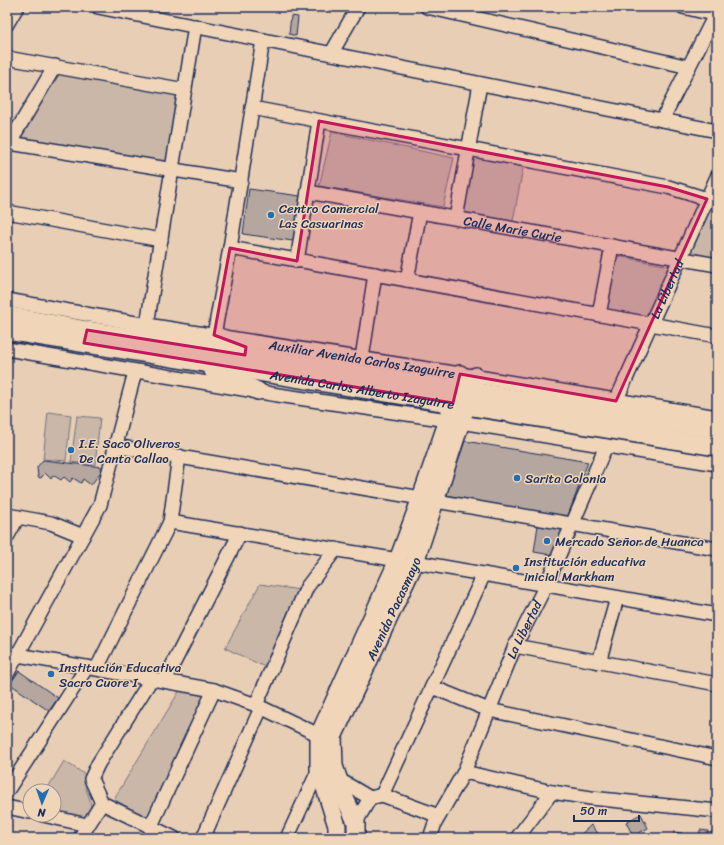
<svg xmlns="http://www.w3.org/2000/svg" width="724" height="845" font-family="Sriracha,sans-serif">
  <rect width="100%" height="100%" fill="#e8ceb4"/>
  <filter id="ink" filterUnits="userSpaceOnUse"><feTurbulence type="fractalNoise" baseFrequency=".025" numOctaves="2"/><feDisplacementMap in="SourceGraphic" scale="8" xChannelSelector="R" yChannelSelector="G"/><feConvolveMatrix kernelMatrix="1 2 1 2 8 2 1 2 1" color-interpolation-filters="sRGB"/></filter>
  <g filter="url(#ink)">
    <g fill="#cab7a8" stroke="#727383">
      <polygon points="57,74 180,96 169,165 19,141"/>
      <polygon points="332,132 454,158 443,207 319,186"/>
      <polygon points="471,153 524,163 512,226 460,217"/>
      <polygon points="717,190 717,260 688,256"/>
      <polygon points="612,255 669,266 646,318 602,310"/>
      <polygon points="48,412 71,415 66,461 43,459"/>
      <polygon points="77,416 100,418 95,465 71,462"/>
      <polygon points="260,584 300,590 265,667 225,648"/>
      <polygon points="180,690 207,696 148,820 114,799"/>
      <path d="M64 761 86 775C82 788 90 794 91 806L85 819 54 812V791H46Z"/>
    </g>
    <g fill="#b5a79f" stroke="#1b2f5e">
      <polygon points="291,16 298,17 296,36 289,34"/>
      <polygon points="249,189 300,196 293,241 243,234"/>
      <polygon points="465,441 588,462 567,518 446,495"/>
      <polygon points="43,460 102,467 100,473 91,485 83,479 81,483 73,478 70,482 64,477 61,480 53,475 51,479 45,473 41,478 38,477 37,467"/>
      <polygon points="538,525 564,530 552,555 534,552"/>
      <polygon points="19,671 58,698 49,711 10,684"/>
      <polygon points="641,814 648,828 633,836 626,822"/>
      <polygon points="591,825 602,838 577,838"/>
      <polygon points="700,830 708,831 707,838 686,838 687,835 699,837"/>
      <polygon points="712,831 717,832 717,838 711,838"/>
      <polygon points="674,832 682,833 682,838 673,838"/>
    </g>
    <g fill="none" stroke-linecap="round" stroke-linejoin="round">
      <g stroke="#1b2f5e" stroke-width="16">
        <g id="minor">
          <polyline points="98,7 717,131"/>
          <polyline points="427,7 689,67"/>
          <polyline points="683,7 717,15"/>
          <polyline points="7,24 17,7"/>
          <polyline points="331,54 358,7"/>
          <polyline points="7,58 185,90"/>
          <polyline points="252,108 668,187 707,199"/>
          <polyline points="662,120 715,15"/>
          <polyline points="10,143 241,181"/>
          <polyline points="7,147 55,66"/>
          <path id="s1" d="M308 192 717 265"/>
          <polyline points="7,212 161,240"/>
          <polyline points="456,218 480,84"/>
          <polyline points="230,248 717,336"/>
          <polyline points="297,261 319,121"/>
          <polyline points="407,280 420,212"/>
          <path id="s2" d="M7 300 147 325 460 374 717 417"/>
          <polyline points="599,315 612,246"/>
          <polyline points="147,325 195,26"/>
          <polyline points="214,335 230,248 263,40"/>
          <polyline points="7,349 278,395 448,420 717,464"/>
          <polyline points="362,358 375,274"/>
          <path id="s3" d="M616 401 717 177"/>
          <polyline points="115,446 421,498"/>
          <polyline points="436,501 717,549"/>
          <polyline points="7,515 51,523 83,536"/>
          <polyline points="170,522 398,560"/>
          <polyline points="7,537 18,517"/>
          <polyline points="415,562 717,615"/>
          <polyline points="515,646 717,684"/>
          <polyline points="7,653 214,690 256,705 319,735"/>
          <polyline points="599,662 617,598"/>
          <polyline points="97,668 170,522 179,456"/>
          <polyline points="7,674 100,505 135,372"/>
          <polyline points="152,678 98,764 91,779 102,803 174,838"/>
          <polyline points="165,680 240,533"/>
          <polyline points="432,687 489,710 717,758"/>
          <polyline points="256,705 307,587 336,549"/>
          <polyline points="464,772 552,792 591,798 717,811"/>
          <polyline points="338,779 370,798"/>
          <polyline points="7,791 87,667"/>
          <polyline points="382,795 484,574"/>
          <polyline points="7,807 30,812"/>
          <polyline points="43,815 87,825"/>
          <polyline points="356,822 370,798 382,795 439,816"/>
          <polyline points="150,828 214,690"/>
          <polyline points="80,838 102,803"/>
          <polyline points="203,838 261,708"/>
          <polyline points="287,838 319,769"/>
          <path id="s4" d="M430 838 435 823 464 772 515 646 546 585 606 446"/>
          <polyline points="517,838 552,792"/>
        </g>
      </g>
      <g stroke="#1b2f5e" stroke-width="20">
        <g id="major">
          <polyline points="7,315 87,330 717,430"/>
          <path id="s5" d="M7 331 717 447"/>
          <polyline points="214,335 248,348"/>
          <polyline points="213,371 258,391"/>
          <polyline points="337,838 337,826 319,769 319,735 398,560 421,498 448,420 460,374"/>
          <path id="s6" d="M356 838V822L344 796 334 766 333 737 415 562 476 376"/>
        </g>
      </g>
      <use href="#minor" stroke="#f1d5b8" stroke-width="13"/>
      <use href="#major" stroke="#f1d5b8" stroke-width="17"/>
    </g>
  </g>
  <path fill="#c2185b" fill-opacity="0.2" stroke="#c2185b" stroke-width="3" stroke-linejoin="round" d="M319 121 668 187 707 199 616 401 460 374 453 403 84 343 87 330 245 355 246 347 214 335 230 248 297 261Z"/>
  <g fill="#1f6fb2" stroke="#f1d5b8" stroke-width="1.5">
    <circle cx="271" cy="215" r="4"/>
    <circle cx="71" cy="450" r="4"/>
    <circle cx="517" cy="478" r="4"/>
    <circle cx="547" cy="541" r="4"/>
    <circle cx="516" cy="568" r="4"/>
    <circle cx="51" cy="674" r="4"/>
  </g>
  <g text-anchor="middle" stroke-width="3" stroke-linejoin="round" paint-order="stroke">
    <g font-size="13" fill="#1b2f5e" stroke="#f1d5b8" text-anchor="start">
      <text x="279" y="213">Centro Comercial<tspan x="279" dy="15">Las Casuarinas</tspan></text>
      <text x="79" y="448">I.E. Saco Oliveros<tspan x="79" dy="15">De Canta Callao</tspan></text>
      <text x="525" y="483">Sarita Colonia</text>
      <text x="555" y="546">Mercado Señor de Huanca</text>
      <text x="524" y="566">Institución educativa<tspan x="524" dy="15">inicial Markham</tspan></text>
      <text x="59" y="672">Institución Educativa<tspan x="59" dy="15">Sacro Cuore I</tspan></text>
    </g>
    <g font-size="13" fill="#1b2f5e" stroke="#f1d5b8">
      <text dy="5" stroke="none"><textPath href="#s1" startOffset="208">Calle Marie Curie</textPath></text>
      <text dy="5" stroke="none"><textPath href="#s3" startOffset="123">La Libertad</textPath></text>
      <text dy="5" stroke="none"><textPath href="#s2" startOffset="360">Auxiliar Avenida Carlos Izaguirre</textPath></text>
      <text dy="5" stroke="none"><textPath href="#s5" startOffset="360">Avenida Carlos Alberto Izaguirre</textPath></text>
      <text dy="5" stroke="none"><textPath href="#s6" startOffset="247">Avenida Pacasmayo</textPath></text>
      <text dy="5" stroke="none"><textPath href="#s4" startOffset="229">La Libertad</textPath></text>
    </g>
  </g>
  <rect width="724" height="845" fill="none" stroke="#f1d5b8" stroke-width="24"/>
  <rect x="12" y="12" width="700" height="821" fill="none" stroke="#1b2f5e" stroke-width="1.5" filter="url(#ink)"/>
  <g transform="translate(42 803) rotate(182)"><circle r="19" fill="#f1d5b8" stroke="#9b9394"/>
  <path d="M0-3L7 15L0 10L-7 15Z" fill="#1f6fb2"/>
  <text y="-6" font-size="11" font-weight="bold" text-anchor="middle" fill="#1b2f5e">N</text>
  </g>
  <path d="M574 815v6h65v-6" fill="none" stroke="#1b2f5e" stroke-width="2"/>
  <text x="580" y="815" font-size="12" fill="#1b2f5e" stroke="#f1d5b8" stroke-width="3" paint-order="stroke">50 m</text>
</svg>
